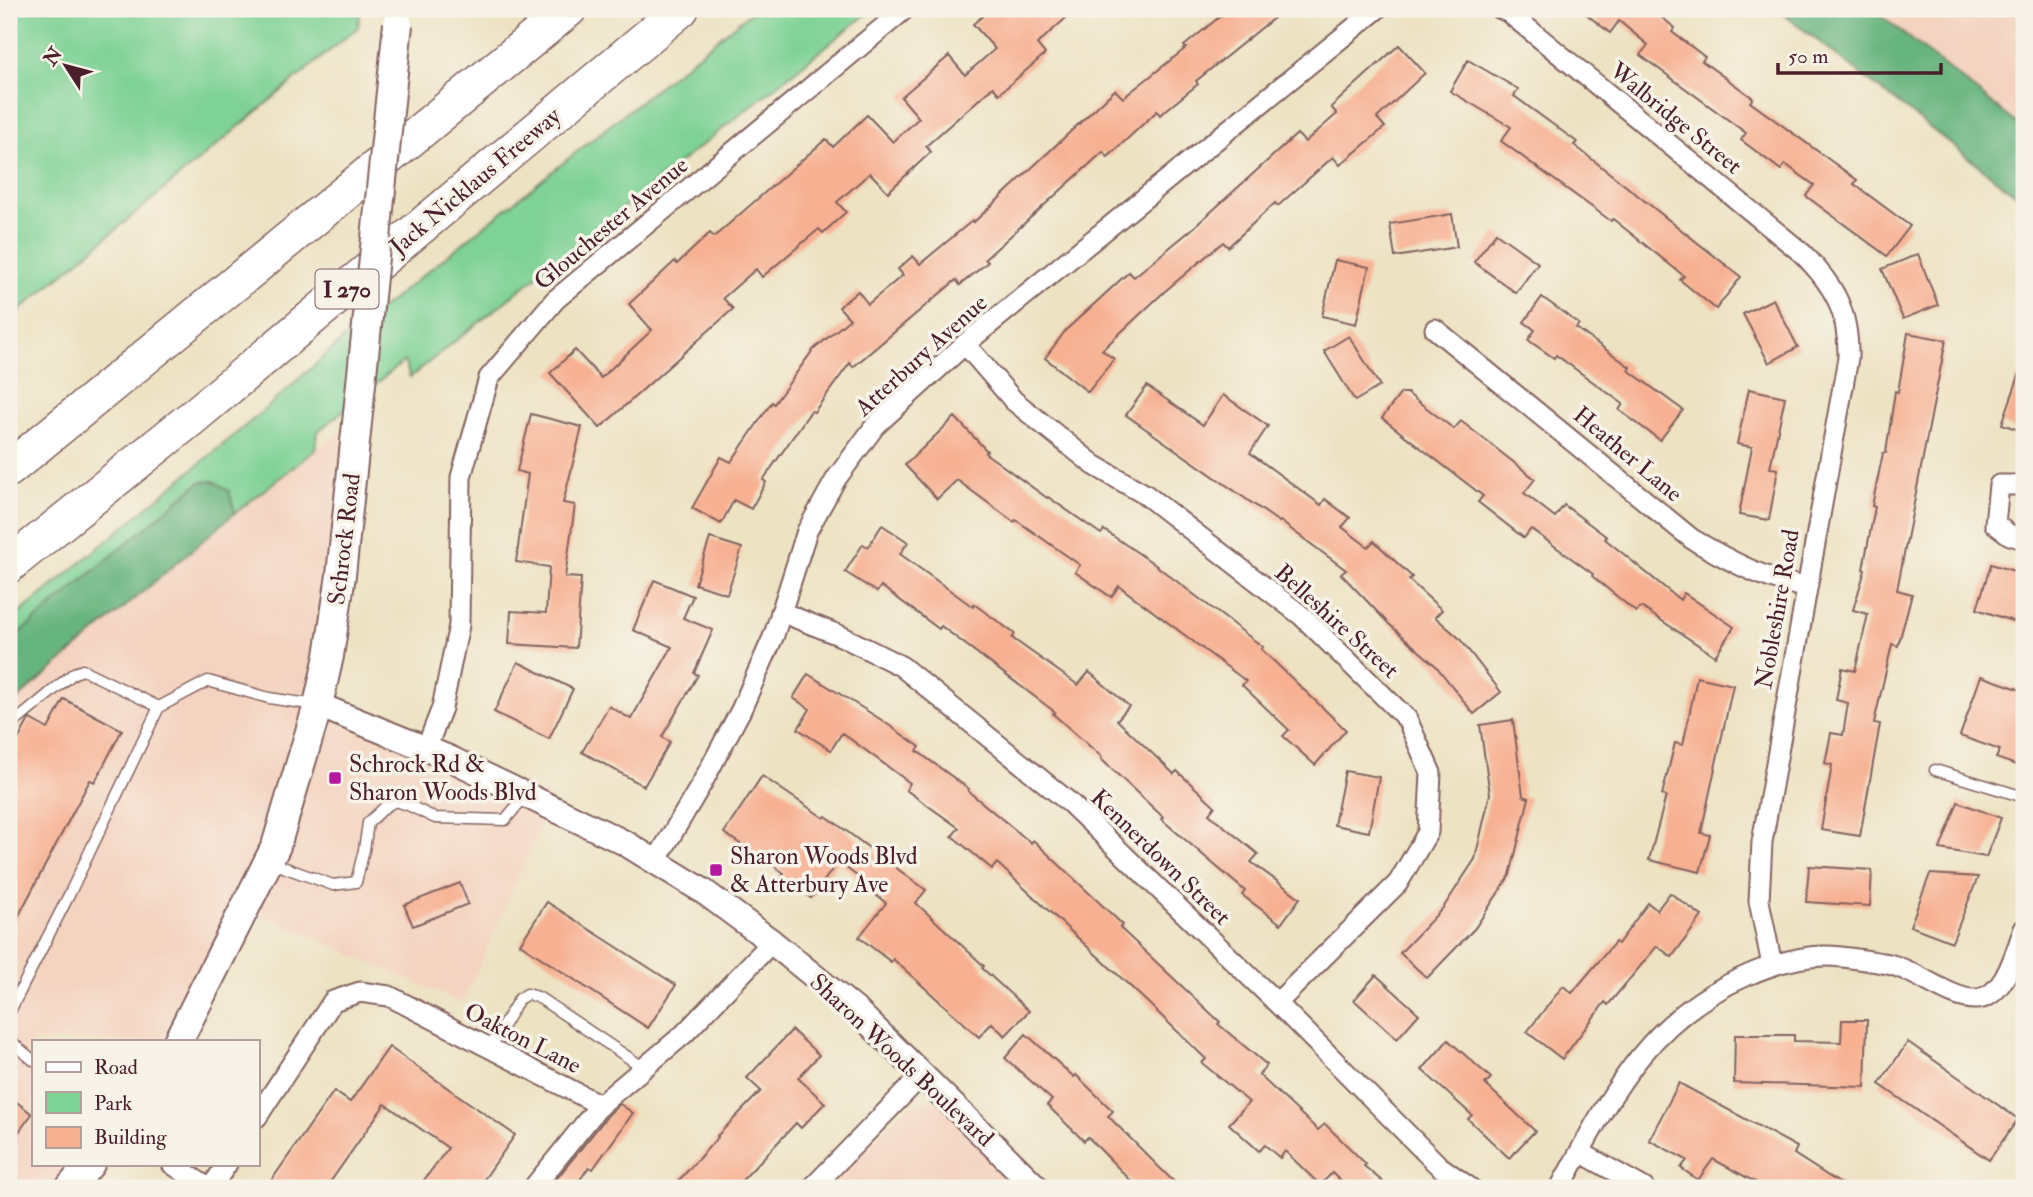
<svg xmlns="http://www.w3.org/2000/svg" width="2033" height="1197" font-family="'IM FELL Double Pica',serif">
  <rect width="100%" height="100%" fill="#f7f3e8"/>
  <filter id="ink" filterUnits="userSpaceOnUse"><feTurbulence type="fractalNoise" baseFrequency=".0143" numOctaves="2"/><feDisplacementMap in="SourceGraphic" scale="14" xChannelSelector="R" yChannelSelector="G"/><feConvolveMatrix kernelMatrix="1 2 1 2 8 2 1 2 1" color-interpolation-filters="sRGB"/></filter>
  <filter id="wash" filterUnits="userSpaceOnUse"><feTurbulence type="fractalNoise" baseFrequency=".00686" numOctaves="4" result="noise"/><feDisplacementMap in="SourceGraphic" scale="28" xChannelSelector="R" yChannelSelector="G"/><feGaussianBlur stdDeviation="1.57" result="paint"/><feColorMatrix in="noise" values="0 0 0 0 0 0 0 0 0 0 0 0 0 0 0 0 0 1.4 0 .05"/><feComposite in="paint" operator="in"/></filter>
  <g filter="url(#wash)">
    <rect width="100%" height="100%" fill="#ede2c2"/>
    <g fill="#f4d3c0">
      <polygon points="1873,9 2024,9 2024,129"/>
      <polygon points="361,415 320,712 552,798 463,1003 248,909 174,1041 33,1041 33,1164 89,1164 70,1188 9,1188 9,706 235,513"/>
      <polygon points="940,1096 1037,1188 826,1188 909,1105"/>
    </g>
    <g fill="#7ed295" stroke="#647860" stroke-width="2">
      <polygon points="9,9 361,9 358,27 9,319"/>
      <polygon points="755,9 873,9 410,377 404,361 317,432 315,450 235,513 229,491 9,642 9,622 262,412 347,336"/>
    </g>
    <g fill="#66b47e" stroke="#586a54" stroke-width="2">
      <polygon points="1777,9 1873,9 2024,129 2024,201"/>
      <polygon points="214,481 229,491 235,513 9,706 9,642 200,482"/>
    </g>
    <g id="blocks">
      <g fill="#f7b092">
        <polygon points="991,9 1076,9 1037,44 1045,54 999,94 993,87 926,146 931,152 888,192 870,173 837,202 846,212 823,233 819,229 762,277 756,269 723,298 733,309 600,428 550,373 575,350 601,378 652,330 629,304 675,261 677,264 710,233 714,237 826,139 833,147 867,115 893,142 919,118 901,97 949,56 965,75 995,49 973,24"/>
        <polygon points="1229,9 1285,9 1196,81 1198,84 1160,115 1157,111 1108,157 1103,152 985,259 988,262 960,285 956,280 853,367 850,363 814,412 811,411 763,480 766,482 751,509 734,500 721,524 692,508 721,457 731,462 772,402 774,404 813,350 850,319 839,307 858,291 868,304 903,275 898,269 913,256 920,264 973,220 974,222 1115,90 1123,98 1186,48 1184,46"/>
        <polygon points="1580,9 1651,9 1675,28 1672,32 1705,57 1702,61 1753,98 1750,102 1857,180 1854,184 1910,226 1887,256 1806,196 1814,185 1785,164 1781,170 1741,140 1746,133 1640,55 1648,45 1619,21 1610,33"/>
        <polygon points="1399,45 1425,73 1377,118 1385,127 1340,165 1333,157 1278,206 1275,203 1228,247 1223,242 1164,292 1102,350 1114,359 1088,392 1045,358 1066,330 1129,272 1134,277 1191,230 1297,134 1305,142 1337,114 1331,107"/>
        <polygon points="1468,60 1518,89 1514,96 1577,142 1574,145 1741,277 1716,309 1680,280 1684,276 1613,219 1611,221 1501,141 1511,127 1450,91"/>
        <polygon points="1452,214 1457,247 1395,257 1390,224"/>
        <polygon points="1496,233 1538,263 1516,293 1474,262"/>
        <polygon points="1918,254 1938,305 1903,319 1882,269"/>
        <polygon points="1335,260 1369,267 1356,324 1322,316"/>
        <polygon points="1542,297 1579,324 1576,328 1630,367 1628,370 1683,410 1660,440 1619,410 1623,404 1556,355 1554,358 1528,340 1535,330 1524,322"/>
        <polygon points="1773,299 1798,347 1769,363 1743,314"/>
        <polygon points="1908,333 1946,340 1897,590 1912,594 1898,646 1892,644 1874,723 1880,724 1860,836 1821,830 1832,765 1825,763 1831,733 1843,735 1848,703 1836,700 1842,668 1855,671 1868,614 1853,610 1865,570 1863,569 1875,507 1872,506 1883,453 1886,453 1895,391 1898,392"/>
        <polygon points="1349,336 1380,386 1355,401 1324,351"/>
        <polygon points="2022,367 2024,367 2024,432 2002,424"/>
        <polygon points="1147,386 1203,425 1223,395 1268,426 1250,453 1321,505 1325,499 1350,518 1342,527 1368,547 1374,541 1412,577 1409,580 1442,610 1435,617 1459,638 1501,692 1474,714 1436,666 1389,624 1341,574 1346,570 1280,521 1279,522 1126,415"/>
        <polygon points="1749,389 1785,397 1770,468 1778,469 1769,520 1739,515 1752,447 1737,444"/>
        <polygon points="1401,393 1407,393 1454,429 1461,421 1535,479 1524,493 1555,517 1564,505 1607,537 1605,539 1680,600 1684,593 1734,627 1715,656 1641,607 1636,612 1592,576 1593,574 1531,529 1524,538 1478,502 1483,496 1382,418"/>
        <polygon points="531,414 582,427 563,503 575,505 565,577 581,578 576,648 509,644 511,611 546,613 549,567 516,562 528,474 517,471"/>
        <polygon points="955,417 987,451 985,453 1047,498 1048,497 1101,534 1104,530 1150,561 1263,647 1261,649 1346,730 1315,765 1283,736 1289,730 1242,685 1246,681 1119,586 1111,597 1075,572 1080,565 1016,520 1014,522 957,480 937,499 905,465"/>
        <polygon points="882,525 908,542 900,554 973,607 974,604 1015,634 1012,638 1078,685 1089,672 1129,706 1117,720 1174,774 1177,771 1215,806 1209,814 1258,854 1251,862 1300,898 1281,924 1242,895 1245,891 1161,819 1163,817 1101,759 1102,757 1053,714 1055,712 941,626 939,629 881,586 877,592 845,572 863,544 868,547"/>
        <polygon points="710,538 742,548 727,594 695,584"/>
        <polygon points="1991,564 2024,574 2024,625 1977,609"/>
        <polygon points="654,580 693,596 683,618 713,630 694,673 698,675 662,737 670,742 644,786 582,752 609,706 631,719 672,647 633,630"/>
        <polygon points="518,662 573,689 549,739 494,712"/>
        <polygon points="808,674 880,719 920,747 917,751 969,789 968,791 1031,843 1033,840 1123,925 1120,928 1220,1022 1218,1024 1267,1065 1259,1075 1318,1130 1325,1124 1366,1164 1364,1166 1390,1188 1348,1188 1332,1173 1320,1185 1285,1151 1280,1158 1265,1145 1259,1151 1229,1124 1249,1102 1202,1063 1206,1059 1145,1000 997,863 992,869 952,836 959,828 906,790 910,783 842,733 831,750 798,729 810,709 793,698"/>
        <polygon points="1981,676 2024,691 2024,742 2016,765 1996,758 2000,750 1960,736"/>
        <polygon points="1697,677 1733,685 1701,833 1710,835 1700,872 1649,860 1666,796 1662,795 1675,743 1683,745"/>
        <polygon points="64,699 122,730 95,782 90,780 9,934 9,757 28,721 30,719 48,729"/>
        <polygon points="1513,720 1523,796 1529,798 1510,875 1475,928 1427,978 1400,953 1443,908 1475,859 1490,794 1480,725"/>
        <polygon points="1345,771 1379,777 1369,832 1334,825"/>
        <polygon points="762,776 824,818 826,816 926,890 916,903 984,966 982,968 1029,1011 1005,1036 992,1023 979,1037 893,959 891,962 859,937 886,903 863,885 865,882 838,862 811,898 782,877 784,873 724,833"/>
        <polygon points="1958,802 2001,818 1986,857 1940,849"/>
        <polygon points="1809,866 1872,870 1870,906 1806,902"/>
        <polygon points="1930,874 1978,877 1952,942 1910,926"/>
        <polygon points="460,883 468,904 413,926 404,905"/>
        <polygon points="1670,893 1702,916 1672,957 1657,946 1608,1005 1605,1002 1562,1059 1527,1032 1563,986 1572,993 1615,942 1618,944 1648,903 1657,910"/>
        <polygon points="547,902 676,985 648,1028 520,944"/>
        <polygon points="1376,975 1419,1014 1397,1039 1354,1000"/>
        <polygon points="1842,1020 1867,1020 1865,1087 1734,1083 1735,1035 1794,1035 1794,1041 1841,1042"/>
        <polygon points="792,1030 819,1055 798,1078 825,1103 801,1128 796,1123 735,1188 672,1188 718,1137 717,1136 761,1091 747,1078"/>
        <polygon points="1026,1034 1074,1077 1076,1075 1113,1111 1108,1116 1180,1188 1138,1188 1088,1137 1084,1141 1047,1105 1052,1100 1005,1058"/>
        <polygon points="1448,1040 1491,1078 1485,1084 1535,1131 1509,1158 1468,1119 1472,1115 1422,1070"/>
        <polygon points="1908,1042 2018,1119 1989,1160 1879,1084"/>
        <polygon points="389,1047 515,1135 478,1188 418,1188 448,1148 385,1104 326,1188 266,1188 334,1091 350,1102"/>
        <polygon points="1679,1083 1797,1147 1794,1154 1847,1188 1766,1188 1713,1159 1698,1180 1681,1168 1687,1160 1649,1140"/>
        <polygon points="9,1096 32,1114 9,1145"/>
        <polygon points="620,1104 633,1113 593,1169 589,1167 579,1181 589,1188 549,1188 609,1114"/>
      </g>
    </g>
  </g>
  <g filter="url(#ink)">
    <use href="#blocks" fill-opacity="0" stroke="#836360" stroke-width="2"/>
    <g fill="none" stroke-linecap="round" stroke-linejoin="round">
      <g stroke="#836360" stroke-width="13">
        <g id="service">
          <polyline points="9,727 74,673 83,670 159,707"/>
          <polyline points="1935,770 2024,797"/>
          <polyline points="272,863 333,885 356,882 364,850 368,823 385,807 395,801 408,805 435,818 505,820 525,796"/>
          <polyline points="9,1013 69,895 159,707 208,681 269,698 315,705"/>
          <polyline points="9,1040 33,1060"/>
          <polyline points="490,1048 519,999 527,994 538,997 644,1068"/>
        </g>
      </g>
      <g stroke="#836360" stroke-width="23">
        <g id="minor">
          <path d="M1501 9 1508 12 1802 253C1834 285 1849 311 1848 358L1762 842 1759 901 1772 965"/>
          <path d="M1435 329 1692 539C1728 560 1764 580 1806 587"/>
          <polyline points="965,344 1014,401 1094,465 1146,495 1302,616 1407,719 1431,773 1428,832 1398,883 1277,1003"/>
          <polyline points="2024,485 1999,485 1995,524 2010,535 2024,539"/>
          <polyline points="781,612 841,636 901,666 1070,803 1277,1003 1439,1166 1470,1188"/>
          <polyline points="426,749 442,708 459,625 461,477 489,378 555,300 905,9"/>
          <polyline points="656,861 701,785 741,710 774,635 807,531 836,479 875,426 965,344 1377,9"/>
          <polyline points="257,1117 333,1001 360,992 389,996 600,1105"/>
          <polyline points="1580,1152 1644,1188"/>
          <polyline points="172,1164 208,1188"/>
          <polyline points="211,1188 227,1164"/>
          <polyline points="533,1188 600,1105 684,1034 772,942"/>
          <polyline points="812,1188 921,1076"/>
          <path d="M1560 1188C1610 1097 1646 1019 1748 975 1771 965 1799 956 1825 956 1843 956 1864 960 1883 963 1913 967 1949 1000 1976 999 2005 998 2015 952 2024 929"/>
        </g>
      </g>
      <g stroke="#836360" stroke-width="28">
        <polyline id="tertiary" points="318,705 449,758 625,843 703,891 772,942 858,1012 1037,1188"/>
      </g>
      <g stroke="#836360" stroke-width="32">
        <g id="secondary">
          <polyline points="178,1041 276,846 318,705 329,656 341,575 354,452"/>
          <polyline points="70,1188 90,1164"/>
        </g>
      </g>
      <g stroke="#836360" stroke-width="38">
        <g id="motorway">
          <polyline points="9,469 569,9"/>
          <polyline points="9,565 193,417 681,9"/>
        </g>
      </g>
      <use href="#service" stroke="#fff" stroke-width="10"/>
      <use href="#minor" stroke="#fff" stroke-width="19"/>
      <use href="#tertiary" stroke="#fff" stroke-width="24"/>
      <use href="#secondary" stroke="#fff" stroke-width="28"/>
      <use href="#motorway" stroke="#fff" stroke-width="35"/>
      <g stroke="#836360" stroke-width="32" stroke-linecap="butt">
        <polyline id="secondary-bridge" points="354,452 398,24"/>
      </g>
      <use href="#secondary-bridge" stroke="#fff" stroke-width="28"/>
    </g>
  </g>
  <g fill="#b5179e" stroke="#f7f3e8" stroke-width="2.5">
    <rect x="328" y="771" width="14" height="14" rx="3.5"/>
    <rect x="709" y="863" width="14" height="14" rx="3.5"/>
  </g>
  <g text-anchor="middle" stroke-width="7" stroke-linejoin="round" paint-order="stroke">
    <rect fill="#f7f3e8" stroke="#7e5f64" stroke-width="2" x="315.5" y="269.5" width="63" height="39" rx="5"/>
    <g font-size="23" font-weight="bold" fill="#4a1f2b">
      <text x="347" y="297">I 270</text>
    </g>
    <g font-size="24" fill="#4a1f2b" stroke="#f7f3e8">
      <text transform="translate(1676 118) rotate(39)" y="8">Walbridge Street</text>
      <text transform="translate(475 181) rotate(-40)" y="8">Jack Nicklaus Freeway</text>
      <text transform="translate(611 223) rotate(-40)" y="8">Glouchester Avenue</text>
      <text transform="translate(921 355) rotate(-42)" y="8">Atterbury Avenue</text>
      <text transform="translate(1628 454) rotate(40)" y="8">Heather Lane</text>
      <text transform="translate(344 539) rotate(-83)" y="8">Schrock Road</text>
      <text transform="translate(1777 609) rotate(-80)" y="8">Nobleshire Road</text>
      <text transform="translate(1337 621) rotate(42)" y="8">Belleshire Street</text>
      <text transform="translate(1161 857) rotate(44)" y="8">Kennerdown Street</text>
      <text transform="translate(523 1038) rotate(27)" y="8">Oakton Lane</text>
      <text transform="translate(902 1060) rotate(43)" y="8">Sharon Woods Boulevard</text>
    </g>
    <g font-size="24" fill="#4a1f2b" stroke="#f7f3e8" text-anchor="start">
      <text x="349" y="772">Schrock Rd &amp;<tspan x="349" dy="28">Sharon Woods Blvd</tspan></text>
      <text x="730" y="864">Sharon Woods Blvd<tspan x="730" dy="28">&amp; Atterbury Ave</tspan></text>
    </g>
  </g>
  <rect width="2033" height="1197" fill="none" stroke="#f7f3e8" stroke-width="35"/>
  <rect x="32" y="1040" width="228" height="126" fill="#f7f3e8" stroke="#b29e9c" stroke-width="2"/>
  <rect x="46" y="1062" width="35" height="10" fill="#ffffff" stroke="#b29e9c" stroke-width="2"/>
  <text x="94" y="1074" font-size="21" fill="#4a1f2b">Road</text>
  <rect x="46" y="1092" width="35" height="21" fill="#7ed295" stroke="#b29e9c" stroke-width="2"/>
  <text x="94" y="1110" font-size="21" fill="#4a1f2b">Park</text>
  <rect x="46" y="1127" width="35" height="21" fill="#f7b092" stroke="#b29e9c" stroke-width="2"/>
  <text x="94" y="1144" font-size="21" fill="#4a1f2b">Building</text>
  <g transform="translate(66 66) rotate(306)" stroke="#f7f3e8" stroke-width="5" paint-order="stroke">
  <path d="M0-5L12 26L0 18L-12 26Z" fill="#4a1f2b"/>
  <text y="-10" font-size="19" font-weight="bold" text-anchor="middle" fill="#4a1f2b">N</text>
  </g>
  <path d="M1778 63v10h163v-10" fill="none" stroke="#4a1f2b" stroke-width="3.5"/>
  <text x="1788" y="63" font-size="21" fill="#4a1f2b" stroke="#f7f3e8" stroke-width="5" paint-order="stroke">50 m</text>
</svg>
